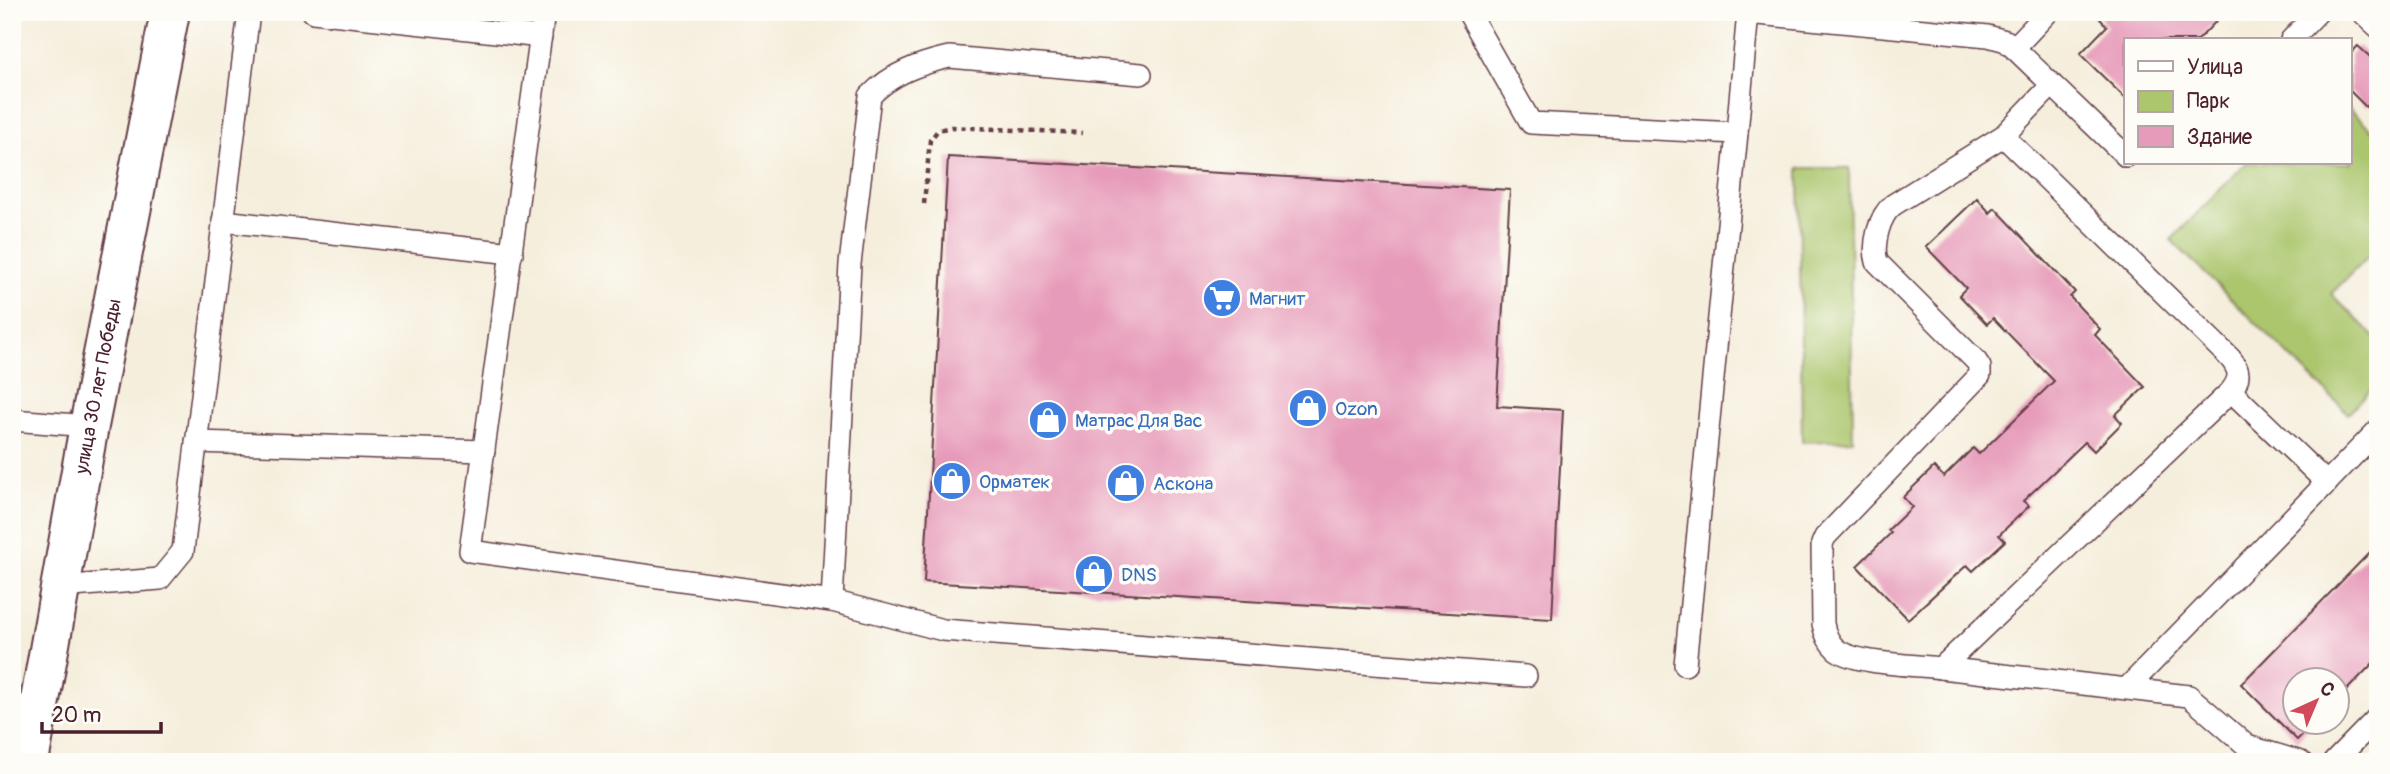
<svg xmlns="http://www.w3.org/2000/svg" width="2390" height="774" font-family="Pangolin,sans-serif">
  <rect width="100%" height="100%" fill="#fdfcf7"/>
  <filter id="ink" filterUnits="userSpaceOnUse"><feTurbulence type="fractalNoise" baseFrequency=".0143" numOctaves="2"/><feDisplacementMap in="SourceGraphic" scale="14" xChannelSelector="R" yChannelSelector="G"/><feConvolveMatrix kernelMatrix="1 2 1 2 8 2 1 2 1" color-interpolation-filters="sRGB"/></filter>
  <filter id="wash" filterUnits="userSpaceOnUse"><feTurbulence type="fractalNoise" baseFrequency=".00686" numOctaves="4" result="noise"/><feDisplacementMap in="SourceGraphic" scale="28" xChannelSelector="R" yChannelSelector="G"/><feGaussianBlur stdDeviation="1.57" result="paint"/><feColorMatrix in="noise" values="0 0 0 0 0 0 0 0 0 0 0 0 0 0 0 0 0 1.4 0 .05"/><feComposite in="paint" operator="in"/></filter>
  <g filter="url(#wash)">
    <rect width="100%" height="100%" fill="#f5eedc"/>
    <g fill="#abc66d" stroke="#7a724c" stroke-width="2">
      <polygon points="2350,109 2378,136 2378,246 2331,294 2378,340 2378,383 2348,413 2171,240 2246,163 2350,163"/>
      <polygon points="1799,168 1849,168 1853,440 1802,442"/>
    </g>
    <g id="blocks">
      <g fill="#e79bba">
        <polygon points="2107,12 2225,12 2198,40 2126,40 2126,99 2080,54 2107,26 2100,19"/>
        <polygon points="2358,46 2378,64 2378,95 2366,107 2350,91 2350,54"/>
        <polygon points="948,157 1510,190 1497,406 1563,410 1552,619 924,582"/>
        <polygon points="1977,198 1990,213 1995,208 2075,292 2070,297 2100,329 2095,335 2145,387 2115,415 2122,423 2094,451 2085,442 2023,501 2029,506 1999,535 2005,541 1973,571 1967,565 1908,619 1857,566 1891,533 1888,530 1912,507 1903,497 1934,467 1944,477 1973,448 1979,454 2054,381 1993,318 1987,324 1959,295 1966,288 1926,247"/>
        <polygon points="2378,544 2378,658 2338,699 2338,680 2296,680 2296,722 2315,722 2297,740 2241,684"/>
      </g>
    </g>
  </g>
  <g filter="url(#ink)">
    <use href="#blocks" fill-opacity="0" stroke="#643e46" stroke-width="2"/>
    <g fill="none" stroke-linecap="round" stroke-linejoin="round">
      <g stroke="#643e46" stroke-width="24">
        <g id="service">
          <polyline points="313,12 541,37"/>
          <path d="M544 12 470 551 832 601 850 264 870 96C892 73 919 64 949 57L1141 74"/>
          <polyline points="1468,12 1531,123 1737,133 1748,12"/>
          <polyline points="2362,12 2378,27"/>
          <polyline points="1747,13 1988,36 2006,41 2014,48 2048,12"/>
          <polyline points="2291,40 2318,12"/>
          <polyline points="2014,48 2126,156"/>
          <path d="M2003 136 1893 205C1879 216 1872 245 1877 262L1976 361 1980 367V375L1825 537 1822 544 1823 624C1825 634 1828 642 1836 649 1853 664 1916 665 1941 668L2231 391C2241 378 2240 370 2230 358L2003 136 2052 85"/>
          <polyline points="223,221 512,253"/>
          <polyline points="2231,391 2327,483"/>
          <polyline points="12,420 89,426"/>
          <polyline points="196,442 484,451"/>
          <polyline points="60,587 160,579 183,551 249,12"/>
          <polyline points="832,601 943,630 1526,676"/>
          <polyline points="1685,665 1737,133"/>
          <polyline points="1941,668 2189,696 2247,746 2301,762"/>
          <polyline points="2127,688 2378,430"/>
          <polyline points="2334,762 2378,717"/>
        </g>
      </g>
      <g stroke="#643e46" stroke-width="42">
        <g id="minor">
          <path id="s1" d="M29 762 89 426 170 12"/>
        </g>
      </g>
      <polyline stroke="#643e46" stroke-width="4.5" stroke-dasharray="5 5" stroke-linecap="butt" points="924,204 930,140 938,130 951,127 1082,133"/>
      <use href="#service" stroke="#fff" stroke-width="21"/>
      <use href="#minor" stroke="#fff" stroke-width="38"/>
    </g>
  </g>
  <defs>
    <g id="supermarket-disc" transform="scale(2.0125)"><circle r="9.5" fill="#3f7fe0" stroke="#fdfcf7"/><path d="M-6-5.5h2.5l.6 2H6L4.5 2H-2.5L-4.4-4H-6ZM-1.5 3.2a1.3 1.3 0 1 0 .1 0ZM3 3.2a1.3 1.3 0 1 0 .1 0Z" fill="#fff"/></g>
    <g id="shop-disc" transform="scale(2.0125)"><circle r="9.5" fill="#3f7fe0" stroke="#fdfcf7"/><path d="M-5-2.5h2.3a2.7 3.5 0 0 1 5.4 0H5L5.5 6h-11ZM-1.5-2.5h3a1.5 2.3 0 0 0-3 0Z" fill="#fff"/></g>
  </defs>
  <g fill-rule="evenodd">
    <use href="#supermarket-disc" x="1222" y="298"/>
    <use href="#shop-disc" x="1308" y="408"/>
    <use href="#shop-disc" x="1048" y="420"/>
    <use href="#shop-disc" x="952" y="481"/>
    <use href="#shop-disc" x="1126" y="483"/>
    <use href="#shop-disc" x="1094" y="574"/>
  </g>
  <g text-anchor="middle" stroke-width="7" stroke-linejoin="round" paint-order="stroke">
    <g font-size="19" fill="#366cbe" stroke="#fdfcf7" text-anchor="start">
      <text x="1249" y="305">Магнит</text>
      <text x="1335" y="415">Ozon</text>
      <text x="1075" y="427">Матрас Для Вас</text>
      <text x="979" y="488">Орматек</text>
      <text x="1153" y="490">Аскона</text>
      <text x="1121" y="581">DNS</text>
    </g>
    <g font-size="19" fill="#4a1f2b" stroke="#fdfcf7">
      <text dy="7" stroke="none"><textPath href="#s1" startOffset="382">улица 30 лет Победы</textPath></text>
    </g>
  </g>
  <rect width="2390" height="774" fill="none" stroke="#fdfcf7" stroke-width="42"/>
  <rect x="2124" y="38" width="228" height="126" fill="#fdfcf7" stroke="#b5a4a5" stroke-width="2"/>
  <rect x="2138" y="61" width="35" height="10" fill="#ffffff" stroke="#b5a4a5" stroke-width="2"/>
  <text x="2187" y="74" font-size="21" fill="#4a1f2b">Улица</text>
  <rect x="2138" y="91" width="35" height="21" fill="#abc66d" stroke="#b5a4a5" stroke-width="2"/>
  <text x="2187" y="108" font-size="21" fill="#4a1f2b">Парк</text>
  <rect x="2138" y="126" width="35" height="21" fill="#e79bba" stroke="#b5a4a5" stroke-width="2"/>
  <text x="2187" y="144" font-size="21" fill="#4a1f2b">Здание</text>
  <g transform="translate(2316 701) rotate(44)"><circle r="33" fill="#fdfcf7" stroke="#b5a4a5" stroke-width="2"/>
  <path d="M0-5L12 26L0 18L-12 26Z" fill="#d1495b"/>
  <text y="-10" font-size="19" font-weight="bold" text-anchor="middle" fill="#4a1f2b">С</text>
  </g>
  <path d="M42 722v10h119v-10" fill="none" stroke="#4a1f2b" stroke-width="3.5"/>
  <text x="52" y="722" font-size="21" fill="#4a1f2b" stroke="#fdfcf7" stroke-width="5" paint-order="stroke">20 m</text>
</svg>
